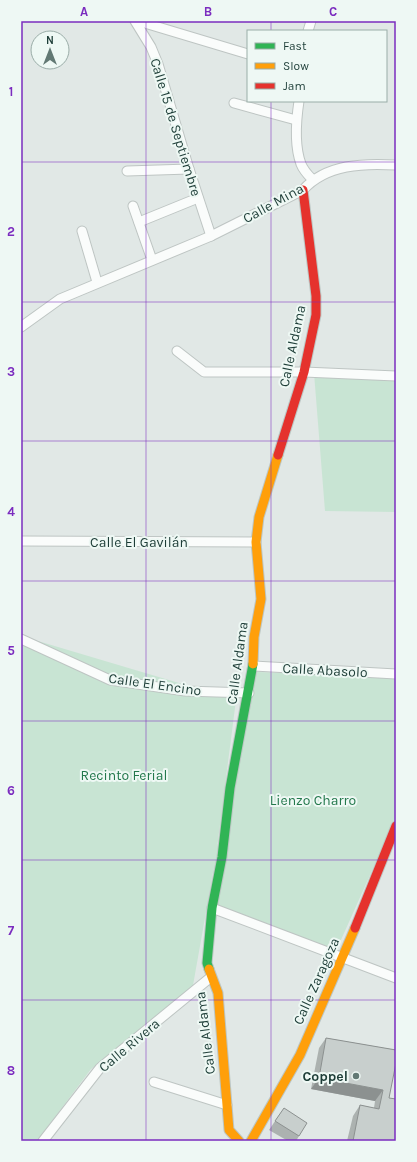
<svg xmlns="http://www.w3.org/2000/svg" width="417" height="1162" font-family="Karla,sans-serif">
  <rect width="100%" height="100%" fill="#e1e8e6"/>
  <g fill="#c8e4d3">
    <polygon points="314,373 396,378 396,512 325,511"/>
    <polygon points="21,636 236,700 217,848 257,672 396,677 396,817 336,951 209,910 214,867 192,991 91,1069 37,1141 21,1141"/>
  </g>
  <g fill="none" stroke-linecap="round" stroke-linejoin="round">
    <g stroke="#bec5c3" stroke-width="11">
      <g id="street">
        <polyline points="135,21 151,47 158,64 189,169 211,236"/>
        <polyline points="138,21 248,54"/>
        <polyline points="308,31 311,21"/>
        <path d="M299 101C296 121 294 145 301 164 303 169 308 175 312 179"/>
        <polyline points="234,103 296,120"/>
        <polyline points="127,171 189,169"/>
        <polyline points="133,206 152,260"/>
        <polyline points="139,222 198,198"/>
        <polyline points="82,231 97,282"/>
        <path d="M21 327 60 299 211 236 303 190C326 164 364 163 396 165"/>
        <polyline points="177,351 204,372 304,372 396,376"/>
        <polyline points="21,541 256,542"/>
        <polyline points="21,639 110,680 185,691 249,693"/>
        <polyline points="253,666 396,674"/>
        <polyline points="212,908 396,978"/>
        <polyline points="154,1082 227,1105"/>
        <polyline points="43,1141 100,1068 211,977"/>
      </g>
    </g>
    <g stroke="#bcc6c3" stroke-width="11">
      <polyline id="fast" points="209,969 207,963 212,908 222,857 230,788 253,664"/>
    </g>
    <g stroke="#bcc6c3" stroke-width="11">
      <g id="slow">
        <polyline points="253,664 254,637 261,599 256,542 259,517 278,455"/>
        <polyline points="209,969 218,993 229,1130 239,1141"/>
        <polyline points="251,1141 300,1055 355,928"/>
      </g>
    </g>
    <g stroke="#bcc6c3" stroke-width="11">
      <g id="jam">
        <polyline points="278,455 304,372 316,315 316,296 303,190"/>
        <polyline points="355,928 396,826"/>
      </g>
    </g>
    <use href="#street" stroke="#fafcfb" stroke-width="9"/>
    <use href="#fast" stroke="#30b455" stroke-width="9"/>
    <use href="#slow" stroke="#ff9f0a" stroke-width="9"/>
    <use href="#jam" stroke="#e5322d" stroke-width="9"/>
  </g>
  <g fill="#acb2b0">
    <polygon points="326,1038 396,1050 389,1098 396,1141 347,1141 353,1116 360,1105 374,1108 375,1101 311,1089 319,1048"/>
    <polygon points="284,1108 299,1136 296,1141 288,1141 269,1130"/>
  </g>
  <polygon fill="#8c9190" points="319,1078 383,1090 375,1101 311,1089"/>
  <g fill="#c8cfcd" stroke="#8c9190">
    <polygon points="326,1038 396,1050 396,1063 389,1098 396,1099 396,1141 353,1141 360,1105 379,1109 383,1090 319,1078"/>
    <polygon points="284,1108 307,1123 299,1136 275,1121"/>
  </g>
  <path fill="none" stroke="#7b2cbf" stroke-width="1" stroke-opacity="0.55" d="M146 21V1141M271 21V31M271 101V1141M21 162H396M21 302H396M21 441H396M21 581H396M21 721H396M21 860H396M21 1000H396"/>
  <circle fill="#627974" stroke="#eef8f4" stroke-width="1.5" cx="356" cy="1076" r="4"/>
  <g text-anchor="middle" stroke-width="4" stroke-linejoin="round" paint-order="stroke">
    <g font-size="14" fill="#1d3d37" stroke="#eef8f4">
      <text transform="translate(176 127) rotate(73)" y="5">Calle 15 de Septiembre</text>
      <text transform="translate(273 203) rotate(-29)" y="5">Calle Mina</text>
      <text transform="translate(292 346) rotate(-78)" y="5">Calle Aldama</text>
      <text x="139" y="547">Calle El Gavilán</text>
      <text transform="translate(237 663) rotate(-82)" y="5">Calle Aldama</text>
      <text transform="translate(325 670) rotate(3)" y="5">Calle Abasolo</text>
      <text transform="translate(155 684) rotate(8)" y="5">Calle El Encino</text>
      <text transform="translate(316 981) rotate(-66)" y="5">Calle Zaragoza</text>
      <text transform="translate(205 1033) rotate(-97)" y="5">Calle Aldama</text>
      <text transform="translate(129 1045) rotate(-40)" y="5">Calle Rivera</text>
    </g>
    <g font-size="14" fill="#23784c" stroke="#eef8f4">
      <text x="124" y="780">Recinto Ferial</text>
      <text x="313" y="805">Lienzo Charro</text>
    </g>
    <g font-size="14" font-weight="bold" fill="#1d3d37" stroke="#eef8f4" text-anchor="end">
      <text x="348" y="1081">Coppel</text>
    </g>
  </g>
  <rect width="417" height="1162" fill="none" stroke="#eef8f4" stroke-width="44"/>
  <rect x="247" y="30" width="140" height="72" fill="#eef8f4" stroke="#9aada8"/>
  <rect x="255" y="43" width="20" height="6" fill="#30b455" stroke="#9aada8"/>
  <text x="283" y="50" font-size="12" fill="#1d3d37">Fast</text>
  <rect x="255" y="63" width="20" height="6" fill="#ff9f0a" stroke="#9aada8"/>
  <text x="283" y="70" font-size="12" fill="#1d3d37">Slow</text>
  <rect x="255" y="83" width="20" height="6" fill="#e5322d" stroke="#9aada8"/>
  <text x="283" y="90" font-size="12" fill="#1d3d37">Jam</text>
  <g transform="translate(50 50)"><circle r="19" fill="#eef8f4" stroke="#9aada8"/>
  <path d="M0-3L7 15L0 10L-7 15Z" fill="#627974"/>
  <text y="-6" font-size="11" font-weight="bold" text-anchor="middle" fill="#1d3d37">N</text>
  </g>
  <rect x="22" y="22" width="373" height="1118" fill="none" stroke="#7b2cbf" stroke-width="1.5"/>
  <g font-size="13" text-anchor="middle" font-weight="bold" fill="#7b2cbf">
    <text x="84" y="16">A</text>
    <text x="208" y="16">B</text>
    <text x="333" y="16">C</text>
    <text x="11" y="96">1</text>
    <text x="11" y="236">2</text>
    <text x="11" y="376">3</text>
    <text x="11" y="516">4</text>
    <text x="11" y="655">5</text>
    <text x="11" y="795">6</text>
    <text x="11" y="935">7</text>
    <text x="11" y="1075">8</text>
  </g>
</svg>
